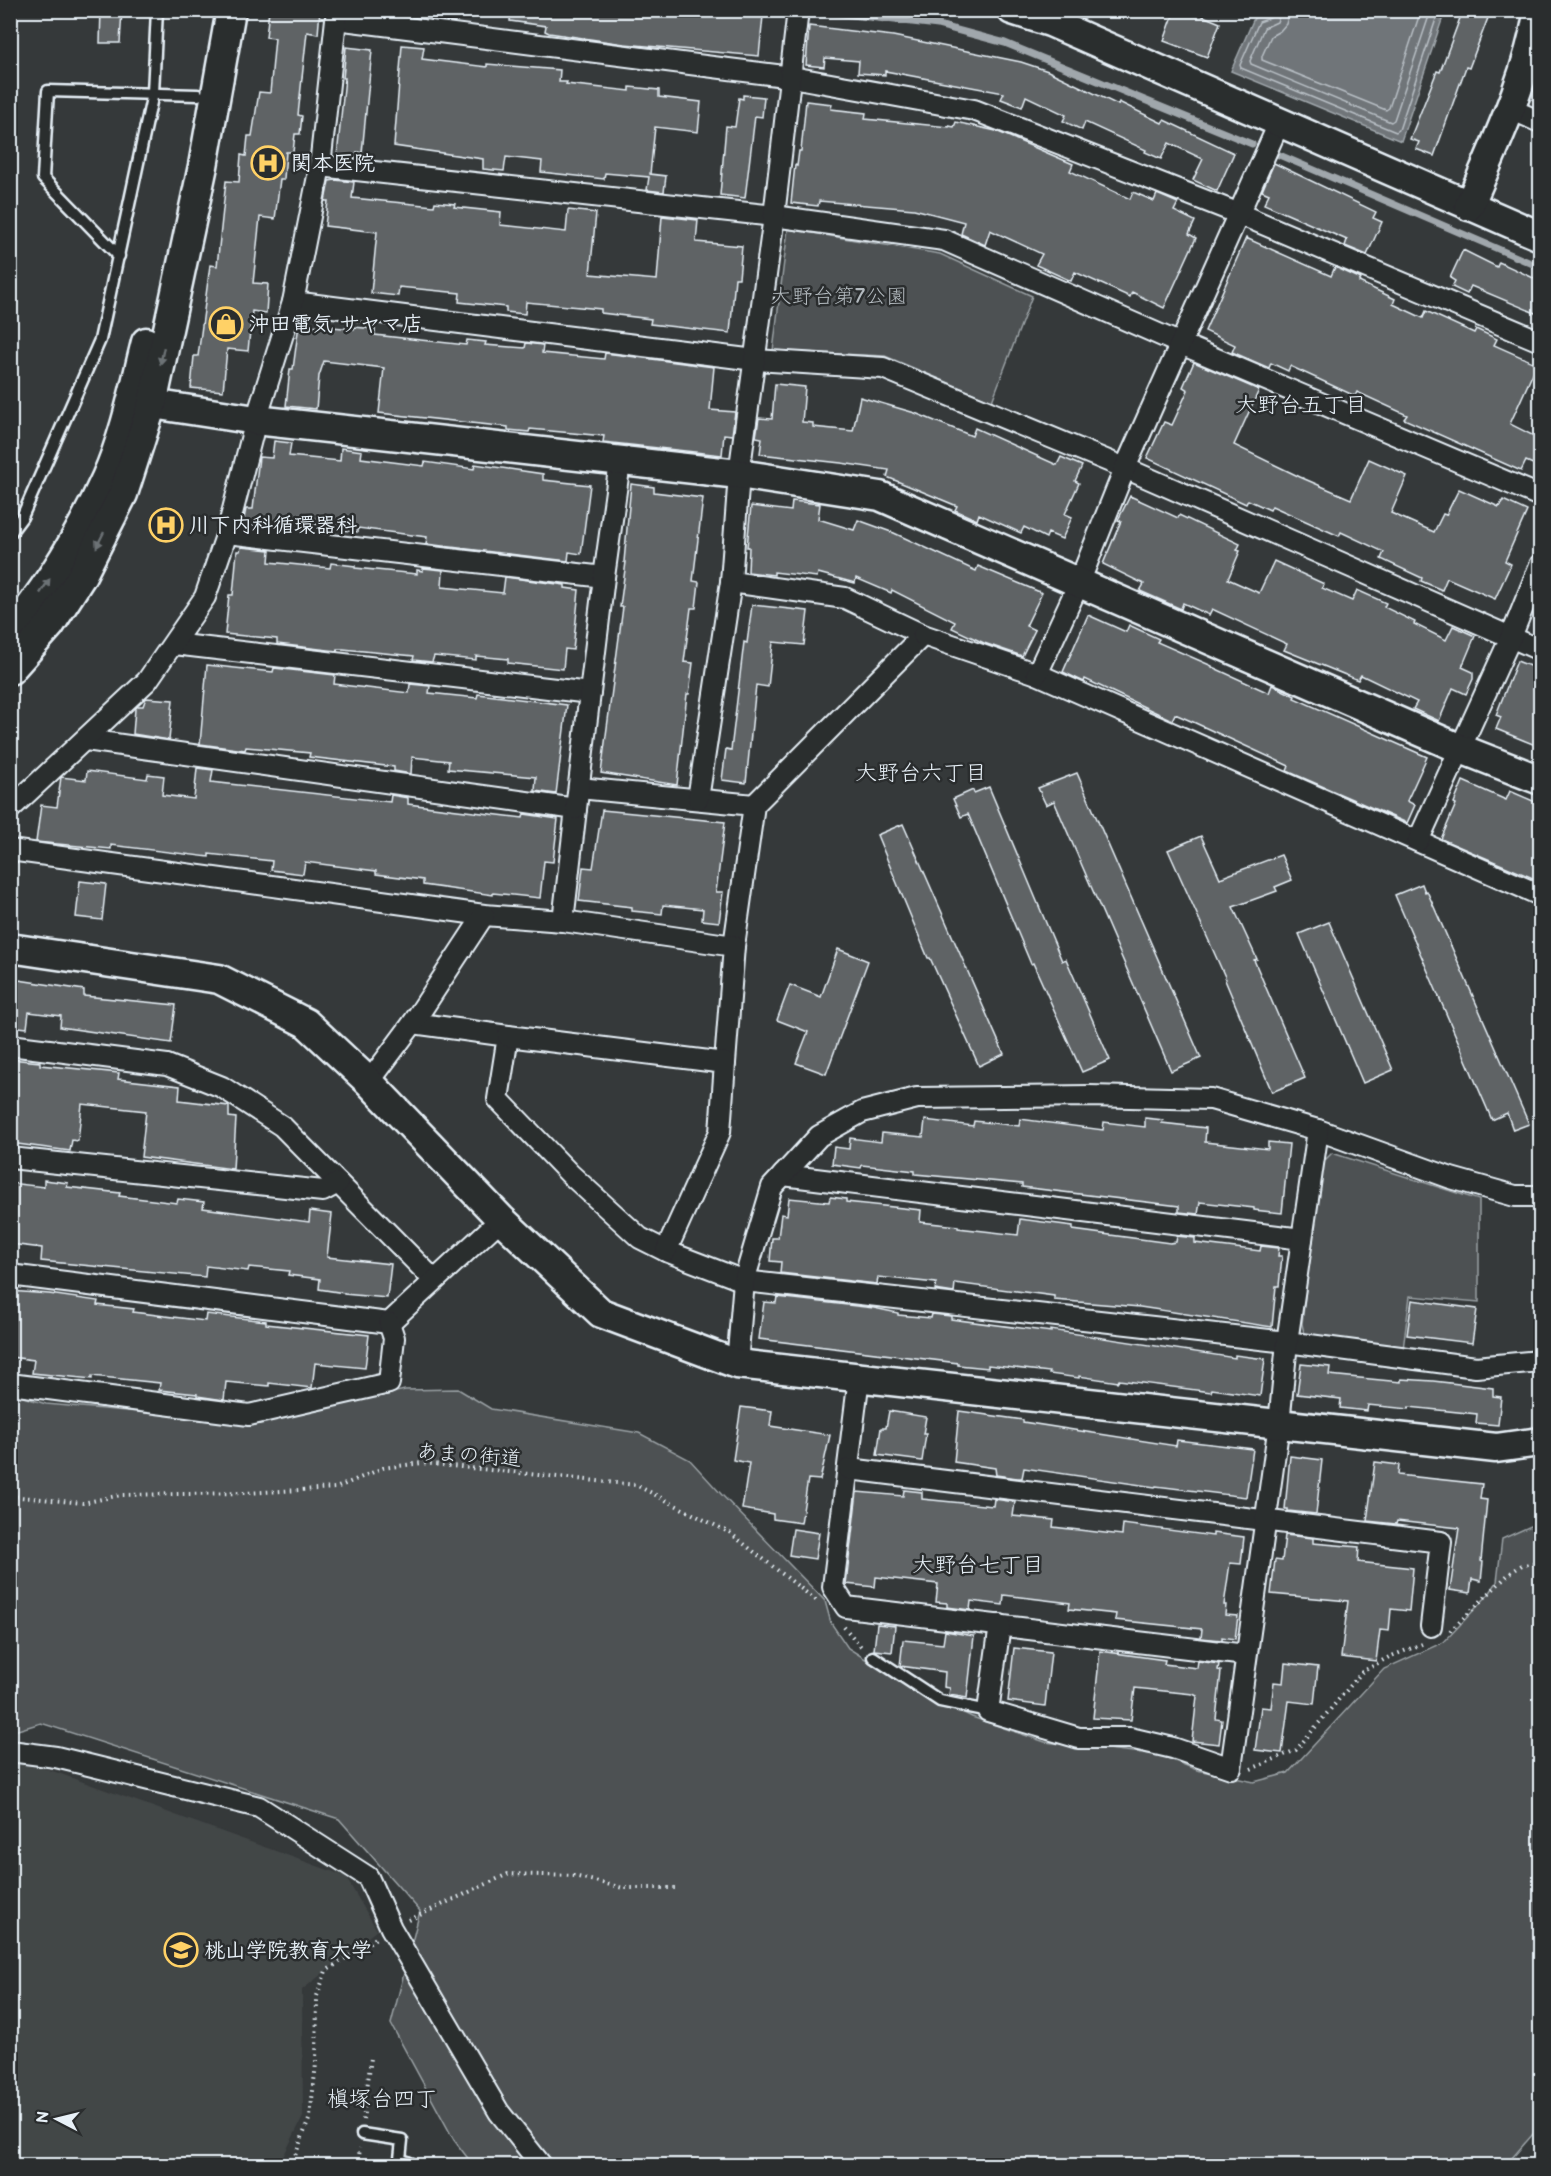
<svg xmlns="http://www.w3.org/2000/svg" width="1551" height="2176" font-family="'Balsamiq Sans','Klee One',sans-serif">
  <rect width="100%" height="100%" fill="#35393a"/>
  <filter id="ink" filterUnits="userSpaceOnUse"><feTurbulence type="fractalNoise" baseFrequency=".0167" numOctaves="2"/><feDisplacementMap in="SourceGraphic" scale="12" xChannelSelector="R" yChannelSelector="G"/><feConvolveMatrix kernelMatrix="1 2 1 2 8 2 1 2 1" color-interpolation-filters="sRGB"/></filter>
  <g filter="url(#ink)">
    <polygon fill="#424647" points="11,1756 345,1876 377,1930 302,1990 303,2117 279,2165 11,2166"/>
    <g fill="#4d5152" stroke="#9aa1a5" stroke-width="1.5">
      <polygon points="788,229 940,254 1032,296 992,401 885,356 773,351"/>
      <polygon points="1332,1153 1479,1200 1479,1302 1410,1296 1403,1349 1310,1337 1304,1333 1302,1324 1319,1170 1322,1163"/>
      <polygon points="458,1389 491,1409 639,1433 690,1460 722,1495 825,1601 831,1623 848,1648 903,1683 972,1717 1045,1742 1160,1755 1197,1770 1254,1782 1288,1773 1384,1669 1444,1642 1489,1594 1497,1582 1502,1539 1540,1522 1540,2126 1505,2166 473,2165 454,2140 391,2024 420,1911 339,1819 41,1723 11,1732 10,1393 46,1404 173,1415 281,1417 405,1390"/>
    </g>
    <polygon fill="#707579" stroke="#a0a7ac" stroke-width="1.5" points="1281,10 1445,11 1401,141 1231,71 1255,16"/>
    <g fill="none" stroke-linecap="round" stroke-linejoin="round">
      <g stroke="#b8bfc5" stroke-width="1.5">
        <polyline points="1273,10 1270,18 1259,22 1240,65 1241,68 1396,132 1399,130 1439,10"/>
        <polyline points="1281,10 1277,22 1264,28 1250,61 1251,64 1391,122 1394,120 1431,10"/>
        <polyline points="1290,10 1286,24 1280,31 1271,36 1262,56 1262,60 1386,110 1389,108 1421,10"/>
      </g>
      <g stroke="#a0a7ac" stroke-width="7">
        <polyline points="808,10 938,25 1005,43 1252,144"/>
        <polyline points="1270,151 1540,267"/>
      </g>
    </g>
    <g fill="#5f6365" stroke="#e8f1f8" stroke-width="1.5">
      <polygon points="101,10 122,10 120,43 100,43"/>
      <polygon points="269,10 320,10 318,34 307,32 298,115 302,116 300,134 295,134 293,152 286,152 284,179 280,179 275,219 260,217 253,283 268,284 266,313 252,311 248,351 227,349 223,391 191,388 194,356 198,356 210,265 217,266 226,181 239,182 241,155 246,156 248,136 252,136 259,92 270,93 275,38 266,37"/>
      <polygon points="511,10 706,10 763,16 759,56 624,44 549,33 545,31 546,26 510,21"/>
      <polygon points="1175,10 1205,10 1203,16 1220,23 1207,57 1164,41"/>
      <polygon points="1463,10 1491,10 1469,68 1466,67 1434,156 1416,149 1419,142 1410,139 1437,71 1440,72"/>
      <polygon points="809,26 893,36 1021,62 1048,71 1118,105 1119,102 1162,123 1164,120 1234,153 1217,191 1193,180 1203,159 1169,143 1161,159 1145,152 1146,150 1085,122 1082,130 1063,121 1066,115 1026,96 1022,107 1001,99 1004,93 885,71 885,75 858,73 859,61 825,58 824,67 806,65"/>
      <polygon points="402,45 424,47 422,59 487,67 487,64 560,70 559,82 567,82 566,84 630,91 630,87 659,90 659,97 701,102 698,132 655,127 650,174 666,176 664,192 647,190 649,177 605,173 604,179 541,172 542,161 506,157 504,171 483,169 483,159 394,146"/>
      <polygon points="346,47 372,50 362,153 357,152 356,158 337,156 345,78 343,78"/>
      <polygon points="743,95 764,97 762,117 755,116 745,198 720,195 726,126 735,127 739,98 743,99"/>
      <polygon points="806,101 832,104 831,109 866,113 865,119 949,127 949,126 954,127 956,122 996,131 1073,164 1070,171 1130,199 1133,192 1154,201 1157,194 1178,203 1174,211 1195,221 1189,234 1196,238 1164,308 1132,292 1130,297 1075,272 1071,281 1036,265 1042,254 990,230 985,245 961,234 964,222 914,209 819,201 818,206 791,203 795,165 797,166 799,151 801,151"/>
      <polygon points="1274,163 1376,212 1373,218 1382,222 1367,255 1345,246 1347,240 1264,204 1269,194 1262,191"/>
      <polygon points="335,180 354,182 352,198 434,206 435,202 455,204 454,207 501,212 500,225 566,232 568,210 596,213 590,274 657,280 662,216 698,220 696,242 742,246 739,278 735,278 730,333 650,324 651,319 601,313 601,309 526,302 525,314 506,312 506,307 459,302 460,293 399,287 398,296 371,293 377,232 325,226 328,201 325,201 329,181"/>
      <polygon points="1246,238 1331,276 1335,267 1357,277 1361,279 1359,282 1395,299 1393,304 1423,318 1426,311 1474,333 1476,329 1497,339 1494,345 1537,364 1510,424 1540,439 1540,467 1526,461 1521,471 1404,419 1407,415 1357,392 1355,396 1290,366 1288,371 1271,363 1269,368 1232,352 1235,345 1205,331"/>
      <polygon points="1463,250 1497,267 1499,262 1540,281 1540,315 1471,286 1467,294 1452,287 1455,281 1450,278"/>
      <polygon points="299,324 354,329 354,327 375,329 375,335 466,345 467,340 486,342 485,345 525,348 526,343 543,345 542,353 604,359 605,353 714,367 710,410 735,412 732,435 724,434 722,455 603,442 604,436 530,429 529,432 508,430 508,427 379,413 384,368 324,361 319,376 316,409 286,406 290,369 293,369"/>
      <polygon points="1194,362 1259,390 1234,445 1300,477 1351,499 1369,459 1407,476 1391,513 1434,532 1443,514 1446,515 1459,489 1499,507 1503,500 1527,511 1505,561 1511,564 1495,599 1447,578 1442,590 1421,581 1422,578 1381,559 1384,552 1341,532 1339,536 1272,506 1270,510 1248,500 1246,504 1147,458 1164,422 1172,425 1188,390 1183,387"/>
      <polygon points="775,384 805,387 802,422 813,423 813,427 853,431 860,397 915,413 972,436 975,428 1057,465 1061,457 1082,466 1075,481 1079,483 1065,514 1072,517 1062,539 1048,533 1046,538 1024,527 1021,533 979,514 977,520 955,510 957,506 887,477 889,470 841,463 760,454 762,438 756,437 759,418 772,419"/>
      <polygon points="274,441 291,443 289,456 340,461 341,448 362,451 361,458 424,466 425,462 474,469 475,464 543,474 543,480 590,485 581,554 569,552 568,561 426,544 427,537 358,528 358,532 333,529 334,526 276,520 275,526 243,523 246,509 253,509 259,457 272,458"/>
      <polygon points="631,484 654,487 654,492 703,498 693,581 699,582 696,608 691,608 684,662 693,663 689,694 687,694 677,785 601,773 623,607 620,607 626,562 624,562"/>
      <polygon points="1130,496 1178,518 1179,515 1240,544 1237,550 1240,551 1228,579 1259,593 1274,561 1322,583 1324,584 1322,588 1352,601 1357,590 1386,603 1384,607 1415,622 1414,624 1446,640 1453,626 1475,636 1462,667 1473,672 1473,679 1466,694 1453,688 1439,721 1413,709 1417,702 1361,675 1358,680 1284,650 1287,644 1212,609 1209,615 1183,603 1181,609 1140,591 1144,584 1103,564 1121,521 1118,520"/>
      <polygon points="792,501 820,504 818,519 854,530 858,520 894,533 976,571 978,566 1042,593 1026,626 1035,630 1022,656 984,643 952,628 955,622 892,590 891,593 856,578 855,583 818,573 817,577 774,572 774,575 748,572 749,547 747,547 751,506 791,511"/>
      <polygon points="241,547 270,550 269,562 330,568 331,563 355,566 355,568 417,574 417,570 423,571 423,568 443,570 442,587 503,593 505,577 565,585 565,588 579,590 573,650 565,649 563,669 508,663 508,659 476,656 476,660 434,656 432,662 413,660 414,656 343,649 337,649 337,651 277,644 277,639 225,634 229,595 233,595 237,551 240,551"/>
      <polygon points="752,605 808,611 804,645 773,642 768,687 756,685 746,783 722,780 726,749 731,750 744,642 747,643"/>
      <polygon points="1088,615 1126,632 1129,625 1159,639 1157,642 1212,666 1212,667 1269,693 1272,685 1295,696 1294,698 1427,757 1407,801 1415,805 1407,823 1287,771 1289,766 1191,721 1175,714 1172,720 1085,679 1084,682 1063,672"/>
      <polygon points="1517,661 1540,670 1540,747 1496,729 1501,717 1496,715"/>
      <polygon points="207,665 273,672 274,668 335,675 334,684 409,693 410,684 430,686 429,693 477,698 478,694 567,705 556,794 535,791 536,777 448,769 449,761 412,757 411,774 394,771 394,767 309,757 310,753 246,747 245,750 200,744"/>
      <polygon points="146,698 173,700 169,740 133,734 135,709 138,706 143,706"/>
      <polygon points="197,768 213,770 211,782 390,802 391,795 408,798 408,804 523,818 524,814 558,819 553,862 544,861 540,898 493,893 493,895 423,885 423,880 376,874 376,871 305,862 303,874 271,870 272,861 209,854 209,857 111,845 111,849 36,842 41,805 57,807 61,777 86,780 87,771 147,779 148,774 164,776 162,795 194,799"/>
      <polygon points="1077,773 1201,1058 1171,1071 1054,801 1046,805 1038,788"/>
      <polygon points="1463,781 1506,800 1510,791 1540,804 1540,881 1441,839 1456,804 1454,803"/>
      <polygon points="989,787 1062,961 1066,959 1110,1060 1082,1072 1033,963 1031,964 968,814 961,817 953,799 973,790 974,793"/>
      <polygon points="602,810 725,822 716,892 723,892 719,922 702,920 703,909 663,905 662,914 632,911 632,907 579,901 583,867 593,868"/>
      <polygon points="903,824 1004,1054 979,1066 930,958 928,958 877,835"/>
      <polygon points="1201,836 1220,878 1281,855 1292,880 1275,887 1277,891 1233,907 1257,959 1254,960 1305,1078 1272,1092 1225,980 1226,979 1168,850"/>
      <polygon points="80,881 106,884 102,920 76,917"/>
      <polygon points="1422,884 1425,892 1427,891 1529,1124 1513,1130 1507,1113 1492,1120 1395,895"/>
      <polygon points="1329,922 1393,1070 1363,1083 1299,934"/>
      <polygon points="838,949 868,961 826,1074 796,1063 808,1032 777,1020 790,985 821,997"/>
      <polygon points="12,979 84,990 84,996 176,1005 171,1043 60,1027 61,1016 29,1012 27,1028 10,1026"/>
      <polygon points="10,1059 40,1062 40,1065 119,1073 118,1079 180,1086 179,1100 229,1106 229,1117 236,1118 233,1169 141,1157 146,1111 82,1104 78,1141 72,1140 70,1151 10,1143"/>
      <polygon points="1145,1118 1163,1120 1162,1123 1206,1128 1205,1142 1268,1149 1268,1142 1289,1144 1282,1213 1254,1210 1254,1208 1200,1202 1198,1214 1179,1212 1179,1206 1022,1187 1022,1184 915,1174 915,1171 862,1165 861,1168 832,1164 834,1147 849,1149 850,1138 881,1142 882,1133 923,1137 925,1120 973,1126 974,1121 1019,1126 1020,1119 1103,1130 1104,1122 1145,1127"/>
      <polygon points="44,1180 68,1183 67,1187 120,1193 119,1196 177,1203 178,1199 204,1202 203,1208 309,1222 310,1211 332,1214 327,1257 391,1264 387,1298 344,1294 344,1293 319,1289 320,1279 288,1275 289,1271 249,1267 248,1271 206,1266 205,1277 41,1261 42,1248 10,1244 10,1183 44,1187"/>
      <polygon points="830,1197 846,1199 846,1202 921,1210 920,1222 958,1226 958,1228 1018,1235 1020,1219 1073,1226 1073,1230 1170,1243 1176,1242 1177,1236 1195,1238 1195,1243 1260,1251 1261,1246 1279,1248 1278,1256 1282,1256 1279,1286 1276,1286 1272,1327 1140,1307 1054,1300 1054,1296 955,1283 954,1293 935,1290 936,1283 878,1277 877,1284 780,1273 781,1262 770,1261 772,1238 778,1238 781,1214 787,1215 789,1198 829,1202"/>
      <polygon points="10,1291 49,1294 98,1301 97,1305 134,1309 133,1312 205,1321 206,1314 266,1321 266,1324 369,1335 365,1368 315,1363 312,1388 269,1383 269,1386 226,1382 224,1400 197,1396 197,1394 159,1390 160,1383 92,1376 92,1379 32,1373 34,1360 10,1357"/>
      <polygon points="777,1297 874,1308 898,1313 898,1315 931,1318 932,1314 951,1316 951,1319 1051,1332 1051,1330 1235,1358 1235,1355 1265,1359 1260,1396 1212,1389 1211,1392 1119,1380 1118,1382 1079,1376 1079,1378 1049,1374 1050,1372 988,1365 988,1368 958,1365 958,1363 759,1339 764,1302 776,1303"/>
      <polygon points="1412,1300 1477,1309 1472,1343 1407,1335"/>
      <polygon points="1301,1364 1330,1367 1329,1375 1401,1382 1401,1379 1433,1381 1493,1388 1493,1396 1501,1397 1498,1425 1476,1423 1477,1414 1409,1407 1409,1409 1368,1405 1367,1411 1340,1408 1341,1399 1297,1394"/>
      <polygon points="741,1407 772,1411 770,1426 830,1435 820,1480 808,1479 801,1523 773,1519 773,1514 742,1509 749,1463 733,1460"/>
      <polygon points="889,1411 926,1417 923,1434 926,1434 922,1461 877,1455 881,1428 886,1428"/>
      <polygon points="959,1411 1023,1420 1023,1422 1176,1446 1177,1440 1253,1449 1246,1497 1156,1486 1155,1487 1024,1468 1022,1478 1017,1478 996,1475 995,1468 954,1462"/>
      <polygon points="1290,1456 1322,1460 1316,1514 1288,1511 1288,1509 1285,1509"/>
      <polygon points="1375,1462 1399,1465 1398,1475 1482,1484 1480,1499 1487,1500 1481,1561 1483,1562 1481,1581 1472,1579 1470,1593 1450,1590 1459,1528 1397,1521 1396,1524 1367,1521"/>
      <polygon points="904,1490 922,1492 922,1499 993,1506 994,1499 1015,1502 1013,1516 1054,1520 1053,1527 1122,1535 1123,1524 1213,1536 1213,1533 1244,1537 1241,1564 1230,1563 1224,1605 1226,1605 1225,1615 1238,1616 1235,1639 1222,1637 1222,1640 1201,1638 1202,1629 1115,1620 1116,1614 1069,1609 1070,1603 1004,1595 1003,1605 971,1601 970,1610 947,1607 947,1603 936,1602 938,1584 876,1577 875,1587 846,1584 857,1492 903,1496"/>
      <polygon points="793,1529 819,1533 815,1559 789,1555"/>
      <polygon points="1285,1535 1313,1538 1313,1543 1359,1547 1358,1562 1413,1568 1409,1611 1391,1609 1389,1631 1380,1630 1376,1661 1341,1657 1348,1601 1271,1594 1275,1560 1282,1561"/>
      <polygon points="877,1624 895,1626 892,1652 874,1650"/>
      <polygon points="945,1631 974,1636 967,1698 949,1695 950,1688 944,1687 945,1672 900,1666 903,1640 943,1644"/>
      <polygon points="1014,1648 1051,1652 1045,1706 1008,1701"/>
      <polygon points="1100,1651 1165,1660 1164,1664 1197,1668 1198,1661 1219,1664 1218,1670 1221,1671 1216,1719 1222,1720 1219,1744 1192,1741 1197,1696 1193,1694 1135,1688 1131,1720 1093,1718"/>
      <polygon points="1285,1663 1318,1667 1314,1704 1289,1701 1282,1753 1255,1750 1261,1707 1271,1708 1274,1682 1283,1683"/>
    </g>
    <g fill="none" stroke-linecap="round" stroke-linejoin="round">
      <g stroke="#e8f1f8" stroke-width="15">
        <g id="lane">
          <polyline points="119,256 43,178 48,91 198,95"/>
          <polyline points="10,533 22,517 100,340 153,93 157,10"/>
          <polyline points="873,1657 940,1701 988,1711"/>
          <polyline points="362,2134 402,2140 400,2159 417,2166"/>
        </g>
      </g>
      <g stroke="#e8f1f8" stroke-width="24">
        <g id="street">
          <polyline points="336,19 792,77 974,110 1237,213 1540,341"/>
          <polyline points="1511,109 1540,122"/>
          <polyline points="320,166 774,216 944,240 1181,344 1540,496"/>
          <polyline points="293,302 755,360 883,368 1125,468 1540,650"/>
          <polyline points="227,533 604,577"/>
          <polyline points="731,582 845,598 923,635 754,805"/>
          <polyline points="923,635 1037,674 1540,895"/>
          <polyline points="174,644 590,693"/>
          <polyline points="1037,674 1079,583 1125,468 1280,121"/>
          <polyline points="86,740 576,809 563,921"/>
          <polyline points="579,788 754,805 734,946"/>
          <polyline points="698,799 731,582 739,474 774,216 798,10"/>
          <polyline points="10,809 147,681 205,597 227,533 256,420 293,302 320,166 337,10"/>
          <polyline points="576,809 604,577 620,462"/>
          <polyline points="1418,841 1511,637 1540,565"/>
          <polyline points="10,850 484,915 563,921 734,946 725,1063"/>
          <polyline points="413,1023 508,1036 498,1099 570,1174 640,1238 666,1251 744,1281 1287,1342 1476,1367 1540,1361"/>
          <polyline points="508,1036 725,1063 720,1132 666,1251"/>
          <polyline points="10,1045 167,1065 222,1087 282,1126 434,1280"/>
          <polyline points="369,1082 413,1023 484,915"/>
          <polyline points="10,1158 323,1191 338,1183"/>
          <polyline points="783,1175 1302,1239"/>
          <polyline points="10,1275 389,1323 501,1219"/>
          <polyline points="737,1364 744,1281 772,1187 819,1136 862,1112 917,1098 1089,1096 1211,1099 1318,1130 1451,1178 1515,1196 1540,1196"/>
          <polyline points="859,1377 833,1587 846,1607 1246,1655"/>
          <polyline points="10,1384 249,1415 389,1383 394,1338 389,1323"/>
          <polyline points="849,1469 1441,1542 1431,1626"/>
          <polyline points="1000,1625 988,1711 1079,1738 1130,1738 1173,1748 1231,1768 1279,1424 1287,1342 1318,1130"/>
          <polyline points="10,1751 56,1757 259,1807 368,1877 391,1928 499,2112 542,2166"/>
        </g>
      </g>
      <g stroke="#e8f1f8" stroke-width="33">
        <g id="secondary">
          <polyline points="1012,10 1050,22 1540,236"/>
          <path d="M1469 206C1496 142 1527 79 1539 10"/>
          <polyline points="152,404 256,420 739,474 880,496 1461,749 1540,780"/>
          <path d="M10 633C49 586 81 533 106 478 125 436 135 386 146 342"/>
          <polyline points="10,670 50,625 81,577 123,494 152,404 203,166 231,10"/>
          <polyline points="10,948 219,979 306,1023 369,1082 501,1219 601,1313 737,1364 1496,1448 1540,1442"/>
        </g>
      </g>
      <g stroke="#e8f1f8" stroke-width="4" stroke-dasharray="1.5 4.5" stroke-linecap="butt">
        <polyline points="10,1496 83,1503 121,1495 246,1493 336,1488 383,1468 422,1463 636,1485 730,1533 817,1601"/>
        <polyline points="844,1627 863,1649"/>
        <polyline points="1450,1631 1509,1574 1522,1565 1540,1563"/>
        <polyline points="1251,1769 1296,1750 1362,1672 1389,1657 1422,1644"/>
        <polyline points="409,1920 508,1874 574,1876 623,1888 678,1888"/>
        <polyline points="363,2120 371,2058"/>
        <polyline points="291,2166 310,2117 316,2064 317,1996 326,1971 376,1938"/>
        <polyline points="358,2166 360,2148"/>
      </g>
      <use href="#lane" stroke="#2a2d2e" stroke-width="10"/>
      <use href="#street" stroke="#2a2d2e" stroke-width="20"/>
      <use href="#secondary" stroke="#2a2d2e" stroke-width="28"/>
    </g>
    <defs><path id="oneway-solid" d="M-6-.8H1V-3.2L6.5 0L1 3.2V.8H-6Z" transform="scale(1.5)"/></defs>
    <g fill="#6c7275">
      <use href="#oneway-solid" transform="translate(162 356) rotate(102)"/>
      <use href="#oneway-solid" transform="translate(100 540) rotate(116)"/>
      <use href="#oneway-solid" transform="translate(45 586) rotate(-56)"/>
    </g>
  </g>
  <defs>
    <g id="hospital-ring" transform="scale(1.725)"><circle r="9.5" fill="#2a2d2e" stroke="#ffd166" stroke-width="1.5"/><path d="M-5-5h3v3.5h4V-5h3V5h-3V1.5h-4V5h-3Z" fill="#ffd166"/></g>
    <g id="shop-ring" transform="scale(1.725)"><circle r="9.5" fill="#2a2d2e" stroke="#ffd166" stroke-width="1.5"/><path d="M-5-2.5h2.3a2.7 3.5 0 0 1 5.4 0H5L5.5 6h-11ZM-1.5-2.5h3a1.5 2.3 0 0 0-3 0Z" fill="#ffd166"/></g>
    <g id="university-ring" transform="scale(1.725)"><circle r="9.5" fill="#2a2d2e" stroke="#ffd166" stroke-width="1.5"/><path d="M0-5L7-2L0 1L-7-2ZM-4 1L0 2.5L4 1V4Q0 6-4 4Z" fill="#ffd166"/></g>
  </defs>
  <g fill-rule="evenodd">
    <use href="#hospital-ring" x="268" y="163"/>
    <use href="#shop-ring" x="226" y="324"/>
    <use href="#hospital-ring" x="166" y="525"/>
    <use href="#university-ring" x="181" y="1950"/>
  </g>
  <g text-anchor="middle" stroke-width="5" stroke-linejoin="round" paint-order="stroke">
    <g font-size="21" font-weight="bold" fill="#e8f1f8" stroke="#2a2d2e" text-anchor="start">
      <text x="291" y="170">関本医院</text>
      <text x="249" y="331">沖田電気 サヤマ店</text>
      <text x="189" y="532">川下内科循環器科</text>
      <text x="204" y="1957">桃山学院教育大学</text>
    </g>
    <g font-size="21" fill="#b2b9be" stroke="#2a2d2e">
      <text x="839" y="303">大野台第7公園</text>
    </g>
    <g font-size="21" fill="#e8f1f8" stroke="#2a2d2e">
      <text transform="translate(469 1455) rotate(4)" y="7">あまの街道</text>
    </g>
    <g font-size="22" fill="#e8f1f8" stroke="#2a2d2e">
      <text x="1301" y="412">大野台五丁目</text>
      <text x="921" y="780">大野台六丁目</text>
      <text x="978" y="1572">大野台七丁目</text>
      <text x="382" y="2106">槇塚台四丁</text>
    </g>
  </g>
  <rect width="1551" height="2176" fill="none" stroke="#2a2d2e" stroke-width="36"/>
  <rect x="18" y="18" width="1515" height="2140" fill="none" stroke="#e8f1f8" stroke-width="2" filter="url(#ink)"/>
  <g transform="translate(57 2119) rotate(277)" stroke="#2a2d2e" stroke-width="4.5" paint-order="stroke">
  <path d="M0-4.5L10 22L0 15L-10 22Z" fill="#e8f1f8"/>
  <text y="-9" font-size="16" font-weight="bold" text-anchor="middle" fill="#e8f1f8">N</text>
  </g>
</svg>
